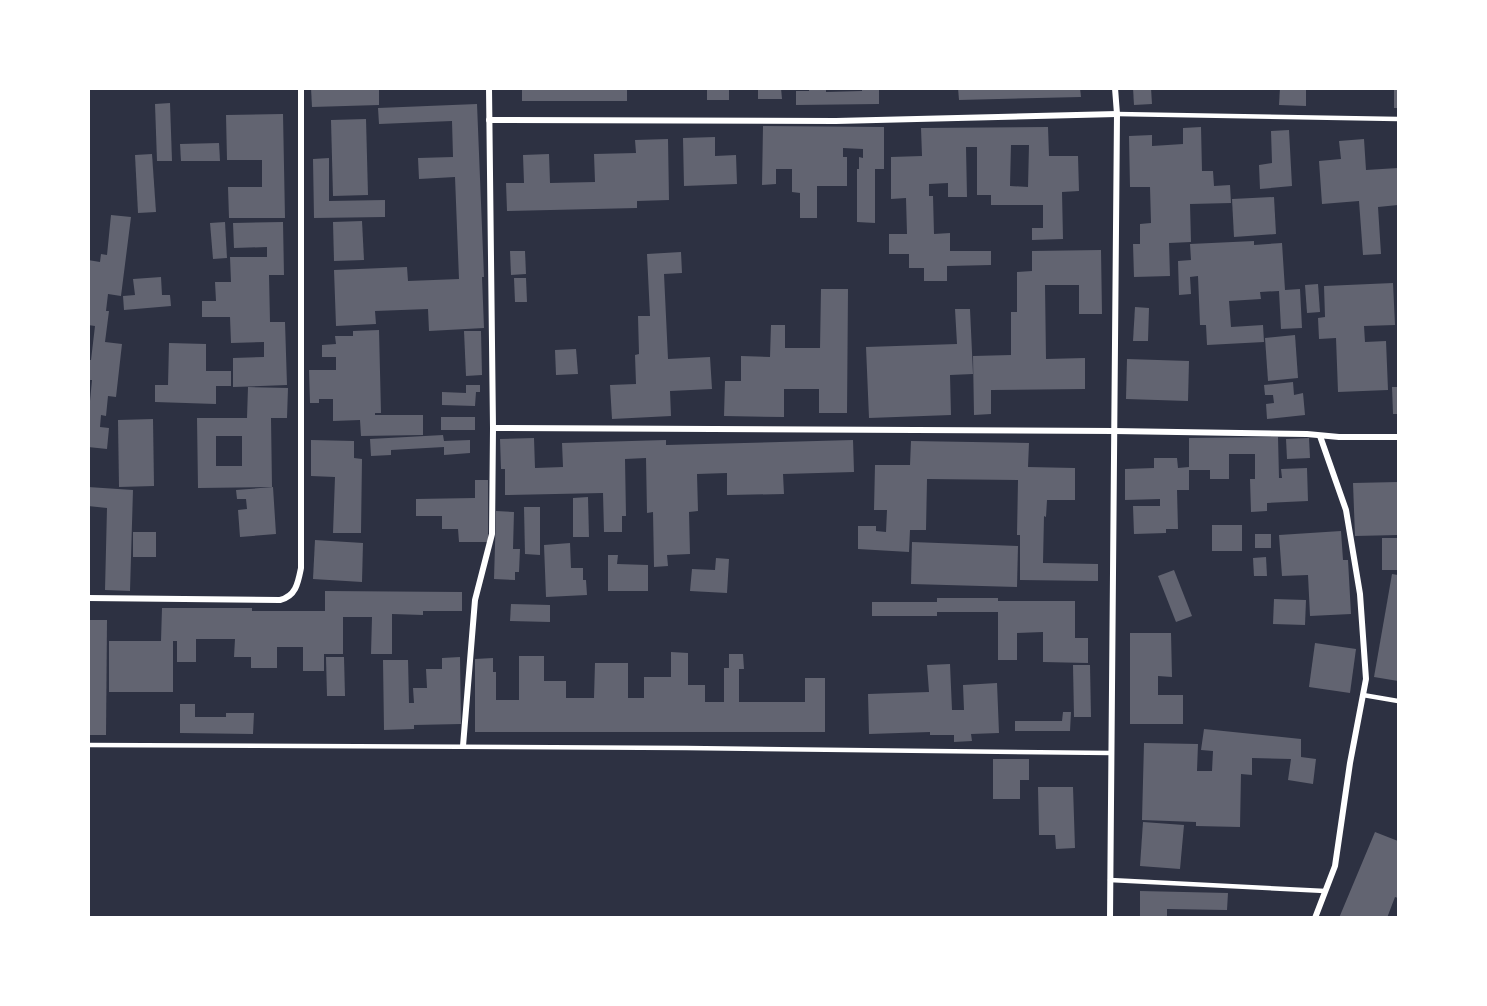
<svg xmlns="http://www.w3.org/2000/svg" width="1487" height="1006" font-family="'PT Sans',sans-serif">
  <rect width="100%" height="100%" fill="#2d3142"/>
  <g fill="#626471" fill-rule="evenodd">
    <polygon points="311,88 379,88 379,105 312,107"/>
    <rect x="522" y="88" width="105" height="13"/>
    <rect x="707" y="88" width="22" height="12"/>
    <polygon points="758,88 781,88 782,99 758,99"/>
    <polygon points="809,88 826,88 826,92 862,91 862,88 879,88 879,104 796,105 796,91 809,91"/>
    <polygon points="958,88 1080,88 1081,97 959,100"/>
    <polygon points="1133,88 1151,88 1152,104 1134,105"/>
    <polygon points="1280,88 1306,88 1306,106 1279,105"/>
    <rect x="1394" y="88" width="4" height="20"/>
    <polygon points="170,103 172,161 157,161 155,104"/>
    <polygon points="477,104 484,277 482,277 484,328 429,331 428,309 375,311 376,324 336,326 334,270 407,267 408,281 459,279 455,177 419,179 418,158 453,157 452,121 379,124 378,108"/>
    <polygon points="283,114 285,218 229,218 228,187 262,187 262,160 227,160 226,115"/>
    <polygon points="366,119 368,195 333,196 331,120"/>
    <polygon points="763,126 884,127 884,169 875,169 875,223 857,222 857,169 859,169 859,157 863,158 863,149 843,148 843,157 847,157 847,186 817,186 817,218 800,218 800,193 792,192 792,169 776,169 776,184 762,185"/>
    <path d="M1048 127 1049 156H1078L1079 191 1062 192 1063 239 1032 240V228H1043V205H991V195H977V147H966L967 197H948V183L929 184V196H933L934 234 950 233V251H991V265L947 266V281H924V268H909V254H889V234H907L906 198 891 199V157L922 156 921 128ZM1011 145H1029L1028 187 1010 186Z"/>
    <polygon points="1201,127 1202,171 1213,171 1214,186 1230,185 1231,203 1190,204 1191,242 1169,243 1170,276 1134,277 1133,244 1140,244 1140,224 1151,223 1150,187 1130,187 1129,136 1152,135 1152,146 1183,144 1183,128"/>
    <polygon points="1289,130 1292,186 1260,189 1259,165 1272,163 1271,131"/>
    <polygon points="715,137 715,156 736,155 737,184 684,186 683,138"/>
    <polygon points="668,139 669,200 637,201 637,208 507,211 506,183 524,183 523,155 549,154 550,183 595,182 594,154 636,153 635,140"/>
    <polygon points="1364,139 1366,170 1398,168 1398,205 1378,207 1381,254 1363,255 1359,201 1322,204 1319,161 1341,159 1339,141"/>
    <polygon points="219,143 220,161 181,161 180,144"/>
    <polygon points="152,154 156,212 138,213 135,155"/>
    <polygon points="329,158 329,201 385,200 385,217 314,218 313,159"/>
    <polygon points="1274,197 1276,234 1234,237 1232,199"/>
    <polygon points="111,215 131,217 121,296 108,294 106,311 109,311 105,342 122,344 116,397 108,396 106,416 101,415 100,427 109,428 107,449 88,447 88,401 90,401 92,380 88,380 88,360 91,360 95,326 88,325 88,260 100,262 101,254 107,255"/>
    <polygon points="362,221 364,260 334,261 333,222"/>
    <polygon points="225,222 227,258 213,259 210,223"/>
    <polygon points="283,222 284,275 269,275 270,322 285,322 287,385 233,387 233,358 264,357 264,342 231,343 230,317 202,317 202,301 216,301 215,282 231,282 230,257 267,257 267,247 234,248 233,223"/>
    <polygon points="1254,241 1254,245 1282,243 1285,290 1300,289 1302,328 1281,329 1279,291 1260,292 1261,299 1229,301 1231,327 1263,325 1264,342 1207,345 1206,325 1200,325 1198,276 1190,277 1191,294 1179,295 1178,261 1191,260 1190,244"/>
    <polygon points="1101,250 1102,314 1079,314 1079,285 1045,285 1046,359 1085,358 1085,389 991,390 991,414 974,415 973,356 1011,355 1011,312 1017,312 1017,272 1032,271 1032,251"/>
    <polygon points="510,251 525,251 526,274 511,275"/>
    <polygon points="681,252 682,273 664,274 668,359 710,357 712,389 670,391 671,416 612,419 610,385 636,384 635,355 639,354 638,316 650,316 647,254"/>
    <polygon points="161,277 162,295 170,295 171,306 124,310 123,296 135,295 133,279"/>
    <polygon points="514,278 526,278 527,302 515,302"/>
    <polygon points="1393,283 1395,325 1364,326 1365,342 1386,341 1388,390 1338,392 1336,338 1319,339 1318,318 1325,317 1324,286"/>
    <polygon points="1318,284 1320,312 1307,313 1305,285"/>
    <polygon points="821,289 848,289 847,413 819,413 819,389 784,389 784,417 724,416 725,381 741,381 741,356 770,357 771,325 785,325 785,348 820,348"/>
    <polygon points="1135,307 1149,308 1148,341 1133,341"/>
    <polygon points="955,309 970,309 973,374 950,375 951,415 869,418 866,347 957,344"/>
    <polygon points="379,330 381,413 375,413 375,415 423,415 423,435 361,436 360,420 333,421 333,399 319,399 319,403 310,403 309,370 336,370 336,357 322,357 322,345 336,344 335,336 353,336 353,331"/>
    <polygon points="464,331 481,331 482,375 466,376"/>
    <polygon points="1295,335 1298,378 1268,381 1265,338"/>
    <polygon points="169,343 206,344 206,371 231,371 231,386 216,386 216,404 155,402 155,385 168,385"/>
    <polygon points="576,349 578,374 556,375 555,350"/>
    <polygon points="1127,359 1189,361 1188,401 1126,399"/>
    <polygon points="1293,382 1294,395 1303,393 1305,415 1267,419 1266,404 1274,403 1273,395 1265,395 1264,385"/>
    <polygon points="466,385 480,385 480,392 476,392 475,406 442,405 442,392 466,393"/>
    <path d="M248 387 288 388 287 418H271L272 487 198 488 197 418H247ZM216 436H242V466H216Z"/>
    <polygon points="1392,387 1398,387 1398,414 1393,414"/>
    <rect x="441" y="417" width="34" height="13"/>
    <polygon points="153,419 154,486 119,487 118,420"/>
    <polygon points="443,435 444,441 470,440 470,453 444,455 444,447 391,450 391,455 371,456 370,439"/>
    <polygon points="1278,437 1279,478 1282,478 1281,469 1307,468 1308,501 1267,503 1267,511 1251,512 1250,479 1255,479 1255,454 1229,454 1229,479 1210,479 1210,470 1189,470 1189,490 1177,490 1178,529 1166,529 1166,533 1134,534 1133,506 1160,506 1160,499 1125,500 1125,469 1154,468 1154,458 1177,458 1178,468 1189,467 1189,438"/>
    <polygon points="534,438 535,468 563,467 562,443 666,440 666,445 853,440 854,472 783,474 784,494 727,495 727,473 697,474 698,511 689,512 690,554 667,555 668,566 654,567 653,512 647,513 646,458 625,459 626,516 622,516 622,532 604,532 603,493 505,495 505,469 501,469 500,439"/>
    <polygon points="1309,438 1310,458 1287,459 1286,439"/>
    <polygon points="311,440 354,441 354,458 362,459 361,533 333,533 335,477 311,476"/>
    <polygon points="911,441 1029,443 1028,467 1075,468 1075,500 1047,500 1046,517 1044,516 1043,563 1098,564 1098,581 1020,580 1020,535 1017,535 1018,480 927,479 926,530 910,530 909,552 858,549 858,526 876,526 876,531 886,532 887,510 874,510 875,465 910,465"/>
    <polygon points="475,480 488,480 488,542 459,542 458,529 442,529 442,516 416,516 416,499 475,498"/>
    <polygon points="1398,482 1398,535 1355,536 1353,483"/>
    <polygon points="88,487 133,490 130,591 105,590 107,508 88,506"/>
    <polygon points="273,487 276,534 240,537 238,510 247,509 246,499 237,499 236,490"/>
    <polygon points="588,497 589,537 573,537 573,498"/>
    <polygon points="524,507 540,507 540,555 525,554"/>
    <polygon points="496,511 514,512 513,549 520,549 519,572 515,572 515,580 494,579"/>
    <rect x="1212" y="525" width="30" height="26"/>
    <polygon points="1341,531 1343,560 1348,560 1351,614 1310,616 1308,575 1282,576 1279,535"/>
    <rect x="133" y="532" width="23" height="25"/>
    <rect x="1255" y="534" width="16" height="14"/>
    <rect x="1382" y="538" width="16" height="32"/>
    <polygon points="315,540 363,543 362,582 313,579"/>
    <polygon points="912,542 1018,546 1017,587 911,584"/>
    <polygon points="570,543 571,568 583,568 583,580 586,580 587,595 546,597 544,545"/>
    <polygon points="608,555 618,555 617,564 648,565 648,591 608,591"/>
    <polygon points="1266,557 1267,576 1254,576 1253,558"/>
    <polygon points="716,558 729,559 727,593 690,591 692,569 715,570"/>
    <polygon points="1174,570 1192,616 1176,622 1158,576"/>
    <polygon points="1392,574 1398,575 1398,681 1374,677"/>
    <polygon points="325,591 462,592 462,611 423,611 423,615 392,614 392,654 371,654 372,617 343,617 343,654 324,654 324,671 303,671 303,647 277,647 277,668 251,668 251,657 234,657 235,639 196,639 196,662 177,662 177,641 173,641 173,692 109,692 109,641 161,641 162,608 252,608 252,611 325,611"/>
    <polygon points="937,598 998,598 998,601 1075,601 1075,638 1088,638 1088,663 1043,662 1043,632 1017,633 1017,660 998,660 998,612 937,612 937,616 872,616 872,602 937,602"/>
    <polygon points="1274,599 1306,600 1305,625 1273,624"/>
    <polygon points="511,604 550,605 550,622 510,621"/>
    <polygon points="88,620 107,620 106,735 88,735"/>
    <polygon points="1130,633 1171,633 1172,677 1158,676 1158,695 1183,695 1183,724 1130,724"/>
    <polygon points="1315,643 1356,649 1350,693 1309,687"/>
    <polygon points="671,652 688,653 688,685 705,685 705,702 724,702 724,668 729,668 729,654 743,654 744,669 739,669 739,702 805,702 805,678 825,678 825,732 475,732 475,659 493,658 493,672 496,672 496,700 519,700 519,656 544,656 544,681 566,681 566,698 594,698 595,663 628,663 628,698 644,698 644,677 671,677"/>
    <polygon points="326,657 344,657 345,696 327,696"/>
    <polygon points="460,657 461,724 414,725 414,729 384,730 383,660 408,660 409,703 414,703 413,688 427,688 426,669 442,669 442,658"/>
    <polygon points="950,664 952,710 964,710 963,685 997,683 999,733 971,734 972,741 954,742 954,735 930,735 930,732 869,734 868,694 929,692 927,665"/>
    <polygon points="1073,665 1090,665 1091,717 1074,717"/>
    <polygon points="180,704 195,704 195,717 226,717 226,713 254,713 253,734 180,733"/>
    <polygon points="1063,712 1071,712 1070,731 1015,731 1015,721 1062,721"/>
    <polygon points="1204,729 1301,739 1301,757 1316,759 1313,784 1288,780 1291,759 1252,758 1252,775 1241,774 1240,827 1196,826 1196,822 1142,820 1144,743 1198,744 1197,771 1212,771 1213,751 1201,750"/>
    <polygon points="993,759 1029,759 1029,780 1020,780 1020,799 993,799"/>
    <polygon points="1038,787 1073,787 1075,848 1056,849 1055,835 1039,835"/>
    <polygon points="1143,822 1184,825 1180,869 1140,866"/>
    <polygon points="1375,832 1398,841 1398,898 1395,897 1387,918 1339,918"/>
    <polygon points="1140,891 1228,893 1227,910 1167,909 1167,918 1140,918"/>
  </g>
  <g fill="none" stroke-linecap="round" stroke-linejoin="round">
    <g stroke="#fff" stroke-width="4.5">
      <polyline points="1117,114 1398,119"/>
      <polyline points="1363,695 1398,701"/>
      <polyline points="88,745 686,748 1111,753"/>
      <polyline points="1110,880 1325,891"/>
    </g>
    <g stroke="#fff" stroke-width="6">
      <polyline points="489,120 836,121 1117,114"/>
      <polyline points="493,428 1114,431 1307,434 1339,437 1398,437"/>
      <path d="M88 598 280 600C296 596 298 583 301 568V88"/>
      <polyline points="463,746 475,600 492,534 493,428 489,88"/>
      <polyline points="1110,918 1117,114 1115,88"/>
      <polyline points="1315,918 1335,866 1350,763 1366,679 1360,594 1346,510 1320,436"/>
    </g>
  </g>
  <rect width="1487" height="1006" fill="none" stroke="#ffffff" stroke-width="180"/>
</svg>
